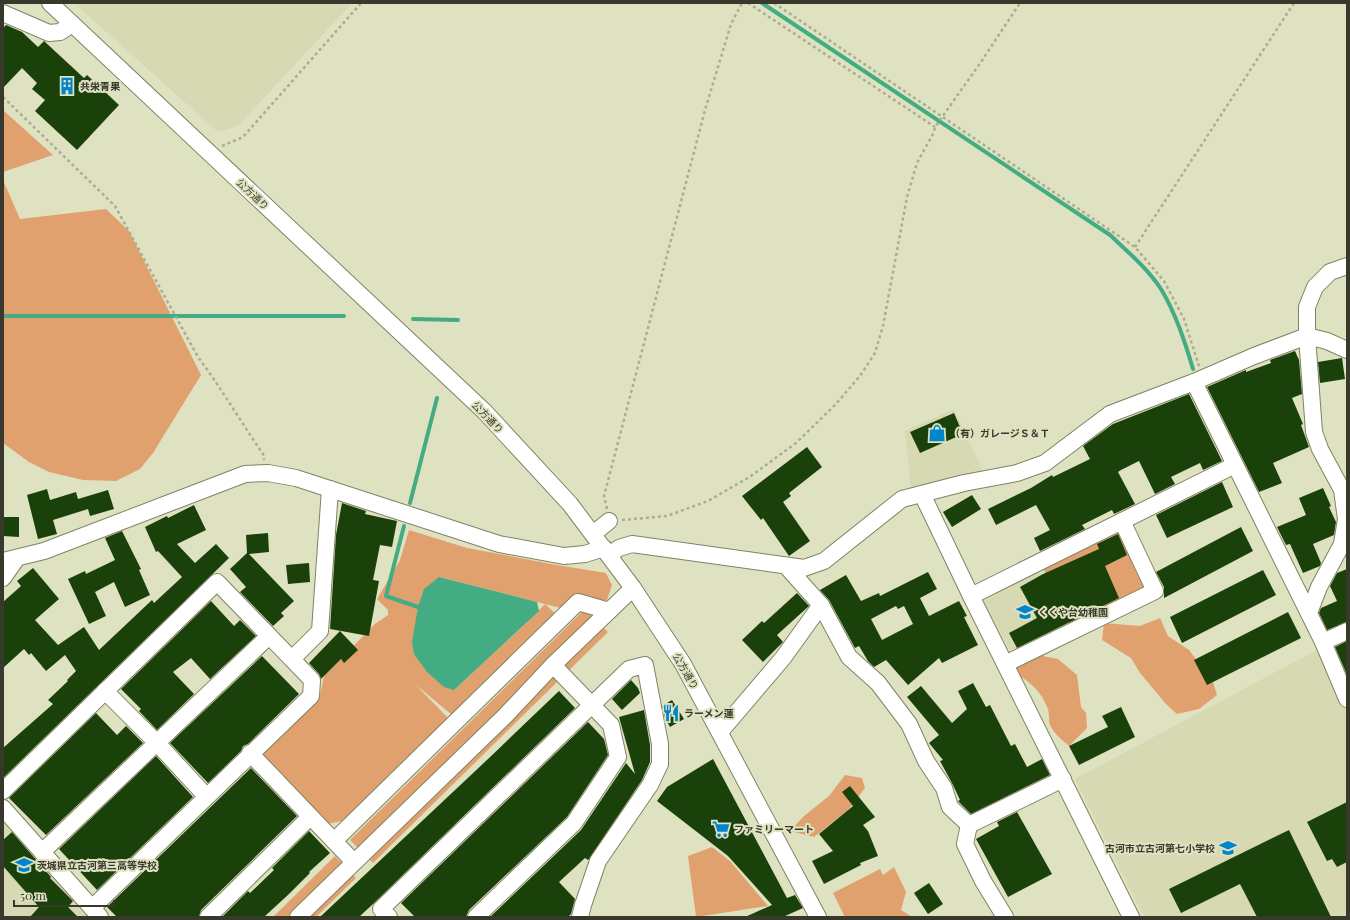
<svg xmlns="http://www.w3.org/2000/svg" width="1350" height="920" font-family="'Playfair Display','Noto Sans JP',serif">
  <rect width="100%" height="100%" fill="#dfe2c1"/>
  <g fill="#d6d9b1">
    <polygon points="74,3 352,3 238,126 218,132"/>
    <polygon points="954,409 984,473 911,490 905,431"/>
    <polygon points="1036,567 1068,627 1013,656 981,596"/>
    <polygon points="1319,649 1347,712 1347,917 1144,917 1075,779"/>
    <polygon points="3,817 92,917 3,917"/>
  </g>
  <g fill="#e0a16f" fill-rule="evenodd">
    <polygon points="3,110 53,155 3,172"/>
    <polygon points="3,180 20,219 106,209 129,231 201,375 153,453 140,469 116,481 83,480 49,472 29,462 3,443"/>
    <path d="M409 530 467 548 557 565 606 573 612 585 607 600 561 608 545 604 557 615 452 715 416 685 449 719 342 821 327 824 258 753 320 695 324 676 375 624 388 615V610L377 599 400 560ZM439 577 545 604 523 626 454 690Z"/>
    <polygon points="1119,533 1147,589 1070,625 1043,568"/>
    <polygon points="585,609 608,632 373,863 350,840"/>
    <polygon points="1160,618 1168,636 1189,650 1213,682 1217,695 1199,709 1177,714 1166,704 1140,673 1131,658 1102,640 1104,623 1140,626"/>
    <path d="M1032 654 1058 659 1077 675 1081 707 1086 713 1087 728 1069 746C1062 740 1051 731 1049 722 1049 718 1049 713 1048 709 1041 691 1030 682 1015 673L1017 660Z"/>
    <polygon points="845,775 862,778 865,788 848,810 814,837 790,831 804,816 829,796"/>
    <polygon points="712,847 730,861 768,906 696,917 688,856"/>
    <polygon points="335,856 356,878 316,917 273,917"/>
    <polygon points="894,867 906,892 901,910 912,917 845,917 833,893 880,869 883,875"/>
  </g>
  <polygon fill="#43ac83" points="439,577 537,602 539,611 454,690 444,687 427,672 414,654 412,642 418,607 424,589"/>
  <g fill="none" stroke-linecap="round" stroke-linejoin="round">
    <g stroke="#43ac83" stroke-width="4">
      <path d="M762 3 1110 235C1128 252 1147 268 1161 289 1176 314 1185 342 1193 369"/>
      <polyline points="3,316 344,316"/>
      <polyline points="413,319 458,320"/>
      <polyline points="410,503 437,398"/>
      <polyline points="404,526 386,596 418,607"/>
    </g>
  </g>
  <g fill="#1b410a" fill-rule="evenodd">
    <polygon points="6,25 22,32 38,47 44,41 84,78 87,75 119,105 77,150 35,111 45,100 32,89 37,83 22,68 3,88 3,28"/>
    <polygon points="1295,351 1299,360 1302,394 1292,398 1303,424 1301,425 1309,447 1273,463 1282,483 1259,492 1207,387 1246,370 1246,372 1271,363 1270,360"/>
    <polygon points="1342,358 1345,379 1320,383 1318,362"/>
    <polygon points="1189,394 1222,461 1203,470 1200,463 1171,477 1175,484 1155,494 1139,461 1121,470 1118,472 1135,504 1114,514 1112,510 1082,525 1085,529 1040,551 1034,538 1050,530 1036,505 996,525 988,509 1031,488 1052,475 1053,477 1090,459 1083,446 1113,424"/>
    <polygon points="954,413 963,434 920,453 910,432"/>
    <polygon points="807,447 822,467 789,493 791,496 783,502 810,541 789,556 763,518 761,520 742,496"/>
    <polygon points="1222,482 1233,507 1167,538 1156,515"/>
    <polygon points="1323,488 1331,506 1329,507 1336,522 1334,535 1313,544 1321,563 1320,566 1303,573 1290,544 1286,545 1277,527 1306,515 1299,498"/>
    <polygon points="47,489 50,500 76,492 78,499 108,490 114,509 90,516 88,509 53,520 57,534 38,539 27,495"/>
    <polygon points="972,495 981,509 952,527 943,512"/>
    <polygon points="342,503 366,511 365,514 397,521 392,547 380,545 373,580 379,581 369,636 330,629 336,535"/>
    <polygon points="194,505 206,530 177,544 195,563 216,544 229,558 3,778 3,748 53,704 48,700 68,681 67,680 76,671 65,655 46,671 31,653 29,655 24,649 3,668 3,602 21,586 17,581 33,568 59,599 35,620 58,645 84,627 99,650 152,600 154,603 182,577 158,551 156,552 145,527 167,516 168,518"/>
    <polygon points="3,517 19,517 19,537 3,536"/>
    <polygon points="1241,527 1253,551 1164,598 1164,587 1156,572"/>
    <polygon points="122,531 141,569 139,570 150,595 125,607 114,582 95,592 106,616 89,624 68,579 85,571 86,574 115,560 105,538"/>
    <polygon points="268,533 269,552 249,554 294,601 281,613 284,616 273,626 240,592 246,587 230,569 247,553 246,535"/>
    <polygon points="1118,534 1127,555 1105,566 1119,598 1017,648 1009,633 1037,618 1020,587 1043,574 1099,549 1097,544"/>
    <polygon points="309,563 310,582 288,584 286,565"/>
    <polygon points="1347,569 1347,622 1327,630 1319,613 1321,608 1337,601 1330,586 1337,573"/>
    <polygon points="1263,570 1276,595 1182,643 1170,617"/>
    <path d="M928 572 937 589 920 598 929 616 959 601 967 616 964 617 978 645 942 663 939 658 908 685 886 660 874 667 868 661 859 646 855 648 829 600 820 590 846 575 861 601 879 593 880 596ZM896 606 898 609 904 606 913 624 882 640 871 619Z"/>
    <polygon points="797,593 809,606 777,635 783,642 763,662 742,640 762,621 764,623"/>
    <polygon points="211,601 234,626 240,620 256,636 210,679 191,658 173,672 194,694 157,730 139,711 141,709 121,689"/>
    <polygon points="1288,612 1301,638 1207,685 1194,660"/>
    <polygon points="340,631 358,650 344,663 341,659 321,679 319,674 309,663"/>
    <polygon points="1347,641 1347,675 1335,647"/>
    <polygon points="262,656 299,694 248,744 243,746 241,751 208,783 170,743"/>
    <polygon points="631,680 638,688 640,693 622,710 612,699"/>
    <polygon points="973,683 986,707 990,705 1011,746 1015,744 1027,767 1042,759 1050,775 971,814 958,801 960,800 953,785 940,761 943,760 929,743 939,735 907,697 921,686 952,723 967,709 958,691"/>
    <polygon points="559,691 575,708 373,904 359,917 320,917 488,759"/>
    <polygon points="672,700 684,719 670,727 665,718 662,706"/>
    <polygon points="1121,707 1135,737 1079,765 1069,746 1108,727 1102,716"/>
    <polygon points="644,710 650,745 650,762 642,780 589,859 588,860 585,858 559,882 575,899 571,914 568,917 490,917 581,830 626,763 635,774 619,717"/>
    <polygon points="96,713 117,735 126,726 143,743 46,835 9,798"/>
    <polygon points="588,722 604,739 608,755 567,817 469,910 466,917 415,917 401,903"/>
    <polygon points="156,756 193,797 97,890 59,849"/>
    <polygon points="713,759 787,898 795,895 803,908 783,917 745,917 772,905 728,856 657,801 667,787"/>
    <polygon points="251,768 297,816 201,910 199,917 117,917 107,907"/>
    <polygon points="850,786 875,817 863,825 868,831 878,856 860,863 861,865 824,884 812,861 833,851 819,834 853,806 842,792"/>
    <polygon points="1347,802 1347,862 1337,867 1332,859 1327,861 1307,822"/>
    <polygon points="1017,812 1052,874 1008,897 976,839 999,826 997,822"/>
    <polygon points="1289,830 1331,917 1257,917 1240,884 1181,913 1169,889"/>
    <polygon points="309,831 330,853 309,872 310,873 289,894 264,917 222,917 248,891 250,893 274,870 272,868"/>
    <polygon points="12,832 51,877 50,878 73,901 68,907 78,917 30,917 39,907 3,866 3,840"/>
    <polygon points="929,883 943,904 928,914 914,893"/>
  </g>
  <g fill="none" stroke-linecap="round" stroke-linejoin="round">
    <g stroke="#808264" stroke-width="18">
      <g id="minor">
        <polyline points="50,3 484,411 570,504 633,588 683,664 818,917"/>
        <polyline points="3,13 49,33 60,32 72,24"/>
        <polyline points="1194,382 1323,642 1347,699"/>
        <polyline points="922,494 971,596 1131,917"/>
        <polyline points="593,534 609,521"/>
        <polyline points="609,555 619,548 632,544 804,568 824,561 902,499 964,483 1017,473 1045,463 1110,414 1194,382 1254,356 1307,336 1327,341 1347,350"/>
        <polyline points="3,561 44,551 245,474 268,473 296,478 499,544 564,556 585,554 604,548"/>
        <polyline points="3,578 17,558"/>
        <polyline points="971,596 1235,465"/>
        <polyline points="821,605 849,657 878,683 909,724 926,761 944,788 950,807 969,825 1063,779"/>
        <polyline points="1309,613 1319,587 1342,544 1346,519 1342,490 1320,449 1314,432 1307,336 1307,307 1315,287 1330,272 1347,266"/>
        <polyline points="1323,642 1347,631"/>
        <polyline points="292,659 320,631 330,489"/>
        <polyline points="1005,664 1155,591 1122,521"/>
        <polyline points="105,691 157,743 206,796"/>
        <polyline points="720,732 783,658 821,605 786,566"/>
        <polyline points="250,753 354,862"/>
        <polyline points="3,791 217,582 312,680 311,696 92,908"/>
        <polyline points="3,808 100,917"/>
        <polyline points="969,825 965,844 983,881 1005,917"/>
        <polyline points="334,841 578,602 609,611"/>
        <polyline points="42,852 269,636"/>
        <polyline points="208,917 310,817"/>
        <polyline points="298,917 505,716 553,665 633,588"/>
        <polyline points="389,917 381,909 629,669 645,665 660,744 660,764 650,785 598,861 583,905 580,917"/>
        <polyline points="476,917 574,823 618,757 611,725 553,665"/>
      </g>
    </g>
    <g stroke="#abad93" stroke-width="2.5" stroke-dasharray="3 3" stroke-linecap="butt">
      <polyline points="748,3 935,127"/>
      <polyline points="774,3 1135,247 1164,281 1184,319 1199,366"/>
      <path d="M3 97 115 206 198 357C221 388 241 422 263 454L264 460"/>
      <polyline points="222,146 243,137 361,3"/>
      <polyline points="1135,247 1294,3"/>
      <polyline points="607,509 604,496 705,110 731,24 742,3"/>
      <polyline points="622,520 667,516 708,501 751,476 796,443 836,404 860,376 875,353 883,326 907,197 917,163 934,132 935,127 981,62 1020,3"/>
    </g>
    <use href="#minor" stroke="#fff" stroke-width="16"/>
  </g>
  <defs>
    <g id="building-bare" transform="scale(1.38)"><path d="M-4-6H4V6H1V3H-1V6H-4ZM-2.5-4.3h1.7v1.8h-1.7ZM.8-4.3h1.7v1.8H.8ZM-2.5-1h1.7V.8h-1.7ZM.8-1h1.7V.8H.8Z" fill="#0085cc" stroke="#dfe2c1" stroke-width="2.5" paint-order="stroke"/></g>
    <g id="shop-bare" transform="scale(1.38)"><path d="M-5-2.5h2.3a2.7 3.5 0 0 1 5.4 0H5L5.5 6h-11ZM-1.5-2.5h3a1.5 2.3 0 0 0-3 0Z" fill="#0085cc" stroke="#dfe2c1" stroke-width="2.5" paint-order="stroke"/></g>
    <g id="school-bare" transform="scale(1.38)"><path d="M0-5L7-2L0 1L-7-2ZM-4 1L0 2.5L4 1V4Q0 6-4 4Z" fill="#0085cc" stroke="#dfe2c1" stroke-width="2.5" paint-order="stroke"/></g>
    <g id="restaurant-bare" transform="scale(1.38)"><path d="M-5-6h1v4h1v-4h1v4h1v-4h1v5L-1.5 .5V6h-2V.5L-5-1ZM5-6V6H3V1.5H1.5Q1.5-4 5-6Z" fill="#0085cc" stroke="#dfe2c1" stroke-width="2.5" paint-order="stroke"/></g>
    <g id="supermarket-bare" transform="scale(1.38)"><path d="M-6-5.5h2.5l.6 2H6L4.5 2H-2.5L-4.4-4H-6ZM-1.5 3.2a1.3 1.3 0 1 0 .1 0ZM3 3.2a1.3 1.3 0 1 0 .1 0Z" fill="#0085cc" stroke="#dfe2c1" stroke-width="2.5" paint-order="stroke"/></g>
  </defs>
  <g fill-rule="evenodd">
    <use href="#building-bare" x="67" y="86"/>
    <use href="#shop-bare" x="937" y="433"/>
    <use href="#school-bare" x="1025" y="612"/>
    <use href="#restaurant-bare" x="671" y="713"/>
    <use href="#supermarket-bare" x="721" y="829"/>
    <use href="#school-bare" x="1228" y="848"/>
    <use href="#school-bare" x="24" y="865"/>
  </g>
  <g text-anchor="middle" stroke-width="4" stroke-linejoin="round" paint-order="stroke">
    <g font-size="10" font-weight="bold" fill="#38392c" stroke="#dfe2c1" text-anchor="start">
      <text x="80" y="90">共栄青果</text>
      <text x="950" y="437">（有）ガレージＳ＆Ｔ</text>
      <text x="1038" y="616">くくや台幼稚園</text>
      <text x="684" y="717">ラーメン蓮</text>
      <text x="734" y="833">ファミリーマート</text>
      <text x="1215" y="852" text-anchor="end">古河市立古河第七小学校</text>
      <text x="37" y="869">茨城県立古河第三高等学校</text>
    </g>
    <g font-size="10" fill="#38392c" stroke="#dfe2c1">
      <text transform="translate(253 194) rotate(43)" y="4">公方通り</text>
      <text transform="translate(488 417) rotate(46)" y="4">公方通り</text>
      <text transform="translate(686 671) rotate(60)" y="4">公方通り</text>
    </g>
  </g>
  <rect width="1350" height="920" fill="none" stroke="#38392c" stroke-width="8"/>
  <path d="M14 900v6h100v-6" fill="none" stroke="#38392c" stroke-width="2"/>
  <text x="20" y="900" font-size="12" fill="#38392c" stroke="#dfe2c1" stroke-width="3" paint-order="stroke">50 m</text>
</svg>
